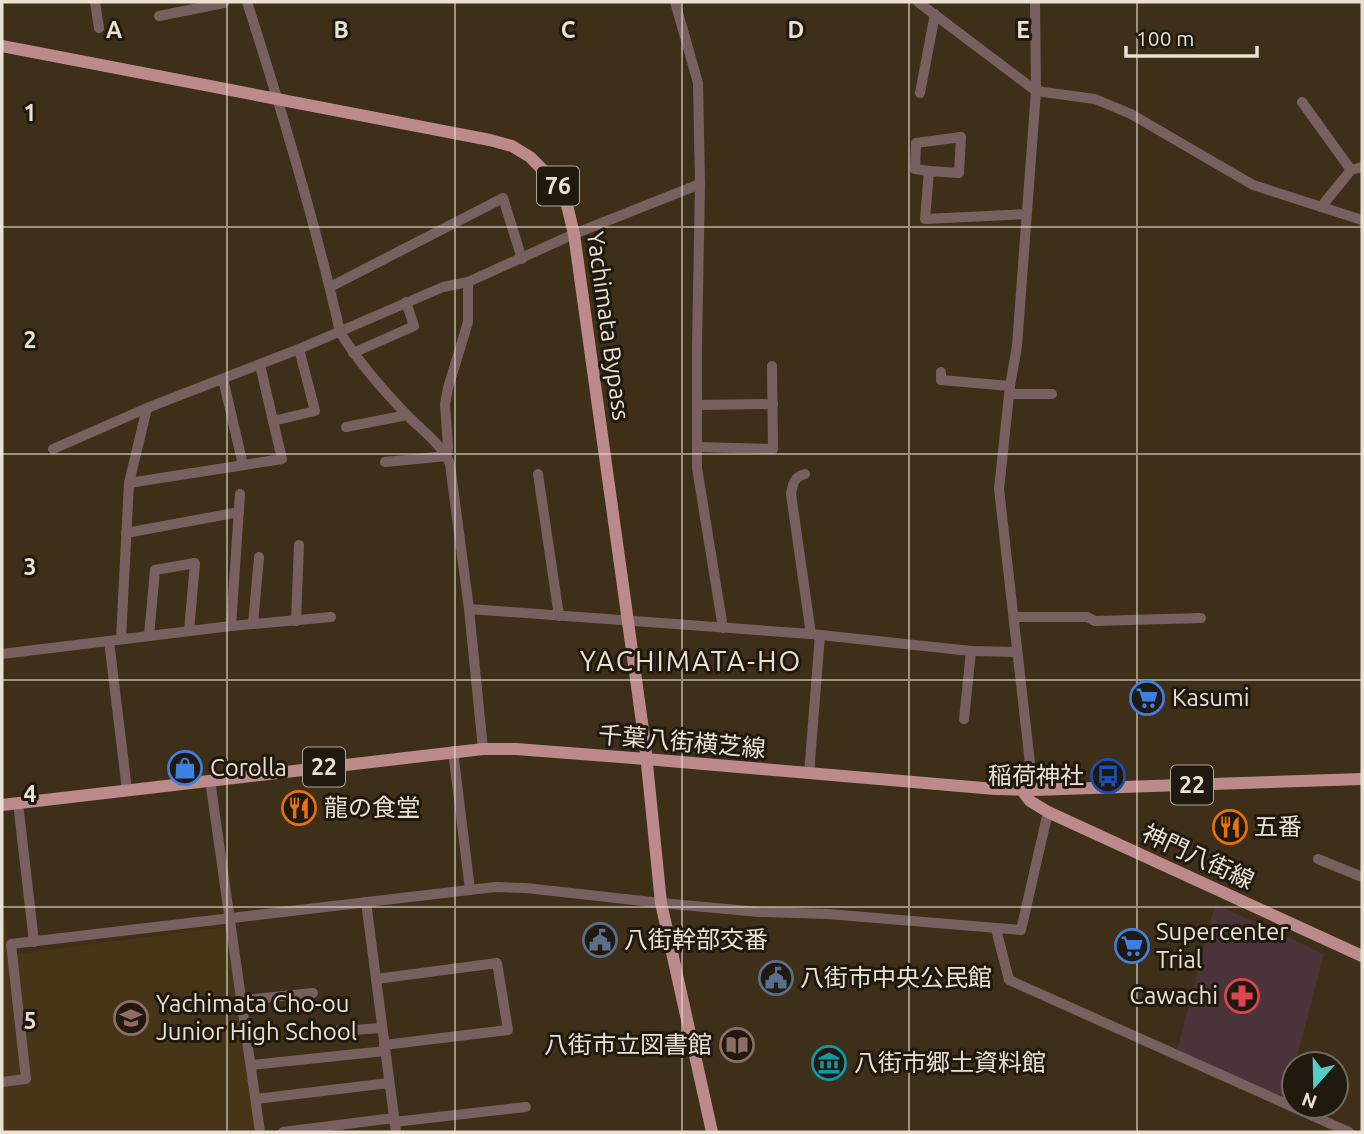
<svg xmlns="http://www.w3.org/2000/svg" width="1364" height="1134" font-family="Ubuntu,'Noto Sans JP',sans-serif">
  <rect width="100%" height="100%" fill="#3e3018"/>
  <polygon fill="#483439" points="1215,904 1324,954 1295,1064 1294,1064 1287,1098 1177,1051"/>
  <g fill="#463516">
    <polygon points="2,893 23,1075 2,1077"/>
    <polygon points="226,927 255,1132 2,1132 2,1085 29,1082 16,954"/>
  </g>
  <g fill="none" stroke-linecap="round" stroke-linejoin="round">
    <g stroke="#786060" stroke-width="10">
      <polyline points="95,2 99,28"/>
      <path d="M247 2C282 111 315 221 340 332 358 362 382 389 406 414 421 430 441 443 450 464L469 609 483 749"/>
      <polyline points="675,2 698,83 700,184 697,346 697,468 723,628"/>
      <polyline points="918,2 1036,91 1095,99 1131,114 1253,185 1362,220"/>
      <polyline points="159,16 224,3 225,2"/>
      <polyline points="920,93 935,14"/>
      <polyline points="1302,102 1351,170"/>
      <polyline points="929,171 915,169 916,143 961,137 959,173 929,171 925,219 1026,214"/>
      <polyline points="1321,207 1351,170 1362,167"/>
      <polyline points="330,287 503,198 522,259"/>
      <polyline points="353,353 414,326 406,302"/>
      <polyline points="941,372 941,380 1010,386"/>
      <polyline points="223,379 243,465"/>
      <polyline points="1010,394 1052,394"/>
      <polyline points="697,405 773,404"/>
      <polyline points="273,421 315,411 299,349"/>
      <polyline points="346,427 407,415"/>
      <polyline points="697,447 773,449 772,366"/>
      <polyline points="53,449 147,408 299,349 443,287 468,282 574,234 700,184"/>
      <polyline points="385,462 447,456 448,447 445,404 448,388 468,322 468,282"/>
      <polyline points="538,474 559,616"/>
      <path d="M805 474C794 477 793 483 791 494L811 634"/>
      <polyline points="129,483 282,459 260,365"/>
      <polyline points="126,533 239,512"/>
      <polyline points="469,609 811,634 971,651 1017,652"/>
      <polyline points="1014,617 1087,617 1095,621 1201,618"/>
      <polyline points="296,621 299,545"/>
      <polyline points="253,624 259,557"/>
      <polyline points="231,626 240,494"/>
      <polyline points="149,636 155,570 195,563 189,631"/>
      <polyline points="121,639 129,483 147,408"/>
      <polyline points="109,641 127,790"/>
      <polyline points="2,654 231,626 331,617"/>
      <polyline points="964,719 971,651"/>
      <polyline points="453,751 470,890"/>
      <polyline points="809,774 820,635"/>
      <polyline points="210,780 260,1132"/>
      <polyline points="1033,790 999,489 1010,386 1017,346 1036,91 1035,2"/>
      <polyline points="18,803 34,942"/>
      <polyline points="1318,859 1362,877"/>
      <polyline points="366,902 396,1132"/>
      <polyline points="996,929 1009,980 1349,1132"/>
      <polyline points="376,979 497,963 508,1030 384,1045"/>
      <polyline points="243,1000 313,993"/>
      <polyline points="335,1031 382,1028"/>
      <polyline points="251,1065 385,1051"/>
      <polyline points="2,1082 26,1079 11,944 495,887 526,888 661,903 759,912 828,914 1021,930 1048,812"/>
      <polyline points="256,1099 389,1083"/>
      <polyline points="394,1122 526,1107"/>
      <polyline points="283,1132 394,1118"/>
    </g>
    <g stroke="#bc8a8b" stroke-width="12">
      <polyline points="2,46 490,140 512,146 530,157 556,183 566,201 574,234 645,744 661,903 712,1132"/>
      <polyline points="1021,789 1030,801 1048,812 1362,956"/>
      <polyline points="2,805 483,749 516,749 646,759 995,789 1033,790 1362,779"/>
    </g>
  </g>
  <path fill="none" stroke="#eae1d3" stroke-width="2" stroke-opacity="0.55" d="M227 2V1132M455 2V1132M682 2V1132M909 2V1132M1137 2V1132M2 227H1362M2 454H1362M2 680H1362M2 907H1362"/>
  <defs>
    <g id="supermarket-ring" transform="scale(1.75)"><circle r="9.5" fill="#20190f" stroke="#3f7fe0" stroke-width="1.5"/><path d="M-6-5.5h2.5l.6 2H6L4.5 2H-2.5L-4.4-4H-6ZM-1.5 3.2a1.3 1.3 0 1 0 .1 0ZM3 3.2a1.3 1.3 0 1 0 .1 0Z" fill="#3f7fe0"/></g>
    <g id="shop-ring" transform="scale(1.75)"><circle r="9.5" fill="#20190f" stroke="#3f7fe0" stroke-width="1.5"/><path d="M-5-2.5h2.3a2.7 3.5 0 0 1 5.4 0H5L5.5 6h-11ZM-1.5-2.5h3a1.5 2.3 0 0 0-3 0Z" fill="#3f7fe0"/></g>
    <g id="bus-ring" transform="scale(1.75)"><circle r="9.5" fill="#20190f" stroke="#1a4fb4" stroke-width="1.5"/><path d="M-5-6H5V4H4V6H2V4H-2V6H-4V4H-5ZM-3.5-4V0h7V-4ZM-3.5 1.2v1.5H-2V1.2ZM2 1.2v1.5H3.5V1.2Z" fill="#1a4fb4"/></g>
    <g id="restaurant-ring" transform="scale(1.75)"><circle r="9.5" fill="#20190f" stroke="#e8710a" stroke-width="1.5"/><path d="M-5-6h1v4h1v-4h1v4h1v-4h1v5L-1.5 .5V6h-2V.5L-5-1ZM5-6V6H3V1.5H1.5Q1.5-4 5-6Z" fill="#e8710a"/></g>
    <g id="civic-ring" transform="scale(1.75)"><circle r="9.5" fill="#20190f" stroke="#5c6f8a" stroke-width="1.5"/><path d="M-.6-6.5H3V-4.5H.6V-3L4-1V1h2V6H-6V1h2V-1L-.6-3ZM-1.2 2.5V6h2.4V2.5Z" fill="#5c6f8a"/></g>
    <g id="pharmacy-ring" transform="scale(1.75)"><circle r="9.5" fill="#20190f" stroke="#e0444e" stroke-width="1.5"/><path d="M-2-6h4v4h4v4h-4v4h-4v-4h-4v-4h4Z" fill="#e0444e"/></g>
    <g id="school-ring" transform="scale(1.75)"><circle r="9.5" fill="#20190f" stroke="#8d6e63" stroke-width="1.5"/><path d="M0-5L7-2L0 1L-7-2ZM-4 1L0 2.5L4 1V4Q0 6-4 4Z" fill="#8d6e63"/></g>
    <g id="library-ring" transform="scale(1.75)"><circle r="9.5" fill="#20190f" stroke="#8d6e63" stroke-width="1.5"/><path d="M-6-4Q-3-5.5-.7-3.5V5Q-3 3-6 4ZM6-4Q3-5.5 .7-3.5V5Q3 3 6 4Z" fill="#8d6e63"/></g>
    <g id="museum-ring" transform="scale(1.75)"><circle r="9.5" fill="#20190f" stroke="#0f9aa8" stroke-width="1.5"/><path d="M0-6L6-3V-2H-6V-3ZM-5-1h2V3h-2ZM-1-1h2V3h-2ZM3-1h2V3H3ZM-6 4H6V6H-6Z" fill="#0f9aa8"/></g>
  </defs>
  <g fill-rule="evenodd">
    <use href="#supermarket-ring" x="1147" y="698"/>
    <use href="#shop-ring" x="185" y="768"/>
    <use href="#bus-ring" x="1108" y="776"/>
    <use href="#restaurant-ring" x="299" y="808"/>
    <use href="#restaurant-ring" x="1230" y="827"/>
    <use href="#civic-ring" x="600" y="940"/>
    <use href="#supermarket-ring" x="1132" y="946"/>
    <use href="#civic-ring" x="776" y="978"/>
    <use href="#pharmacy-ring" x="1242" y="996"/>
    <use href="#school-ring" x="131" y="1018"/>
    <use href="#library-ring" x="737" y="1045"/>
    <use href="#museum-ring" x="829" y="1063"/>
  </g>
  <g text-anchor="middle" stroke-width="6" stroke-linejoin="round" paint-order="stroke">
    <g fill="#20190f" stroke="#ada598" stroke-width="2">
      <rect x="537" y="166.5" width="42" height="39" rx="5"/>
      <rect x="303" y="747.5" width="42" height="39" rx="5"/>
      <rect x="1171" y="765.5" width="42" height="39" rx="5"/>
    </g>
    <g font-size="23" font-weight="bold" fill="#eae1d3">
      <text x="558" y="194">76</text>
      <text x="324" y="775">22</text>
      <text x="1192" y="793">22</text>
    </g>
    <g font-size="24" fill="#eae1d3" stroke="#20190f">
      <text transform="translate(608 326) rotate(82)" y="8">Yachimata Bypass</text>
      <text transform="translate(682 742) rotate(5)" y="8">千葉八街横芝線</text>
      <text transform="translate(1198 857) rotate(25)" y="8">神門八街線</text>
    </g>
    <g font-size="24" fill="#eae1d3" stroke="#20190f" text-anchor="start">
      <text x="1172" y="706">Kasumi</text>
      <text x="210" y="776">Corolla</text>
      <text x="1084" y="784" text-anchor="end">稲荷神社</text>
      <text x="324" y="816">龍の食堂</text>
      <text x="1254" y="835">五番</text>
      <text x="1156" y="940">Supercenter<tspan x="1156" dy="28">Trial</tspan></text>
      <text x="624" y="948">八街幹部交番</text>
      <text x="800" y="986">八街市中央公民館</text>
      <text x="1218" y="1004" text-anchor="end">Cawachi</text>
      <text x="156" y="1012">Yachimata Cho-ou<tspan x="156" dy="28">Junior High School</tspan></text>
      <text x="712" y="1053" text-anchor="end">八街市立図書館</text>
      <text x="854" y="1071">八街市郷土資料館</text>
    </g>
    <g font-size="28" letter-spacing="2" fill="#eae1d3" stroke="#20190f">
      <text x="691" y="671">YACHIMATA-HO</text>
    </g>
  </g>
  <g font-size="23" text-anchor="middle" font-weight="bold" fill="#eae1d3" stroke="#20190f" stroke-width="6" stroke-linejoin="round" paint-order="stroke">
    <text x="114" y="38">A</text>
    <text x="341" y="38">B</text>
    <text x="568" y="38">C</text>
    <text x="796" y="38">D</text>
    <text x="1023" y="38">E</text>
    <text x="30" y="121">1</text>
    <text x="30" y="348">2</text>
    <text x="30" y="575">3</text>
    <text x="30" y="802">4</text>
    <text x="30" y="1029">5</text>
  </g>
  <rect width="1364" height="1134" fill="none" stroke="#eae1d3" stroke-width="7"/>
  <g transform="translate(1315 1085) rotate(200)"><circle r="33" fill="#20190f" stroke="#71695d" stroke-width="2"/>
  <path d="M0-5L12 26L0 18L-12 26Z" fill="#53cdca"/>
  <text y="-10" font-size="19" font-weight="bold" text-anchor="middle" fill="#eae1d3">N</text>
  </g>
  <path d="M1126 46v10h131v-10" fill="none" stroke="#eae1d3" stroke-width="3.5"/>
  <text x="1136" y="46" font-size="21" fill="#eae1d3" stroke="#20190f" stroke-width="5" paint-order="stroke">100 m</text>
</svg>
